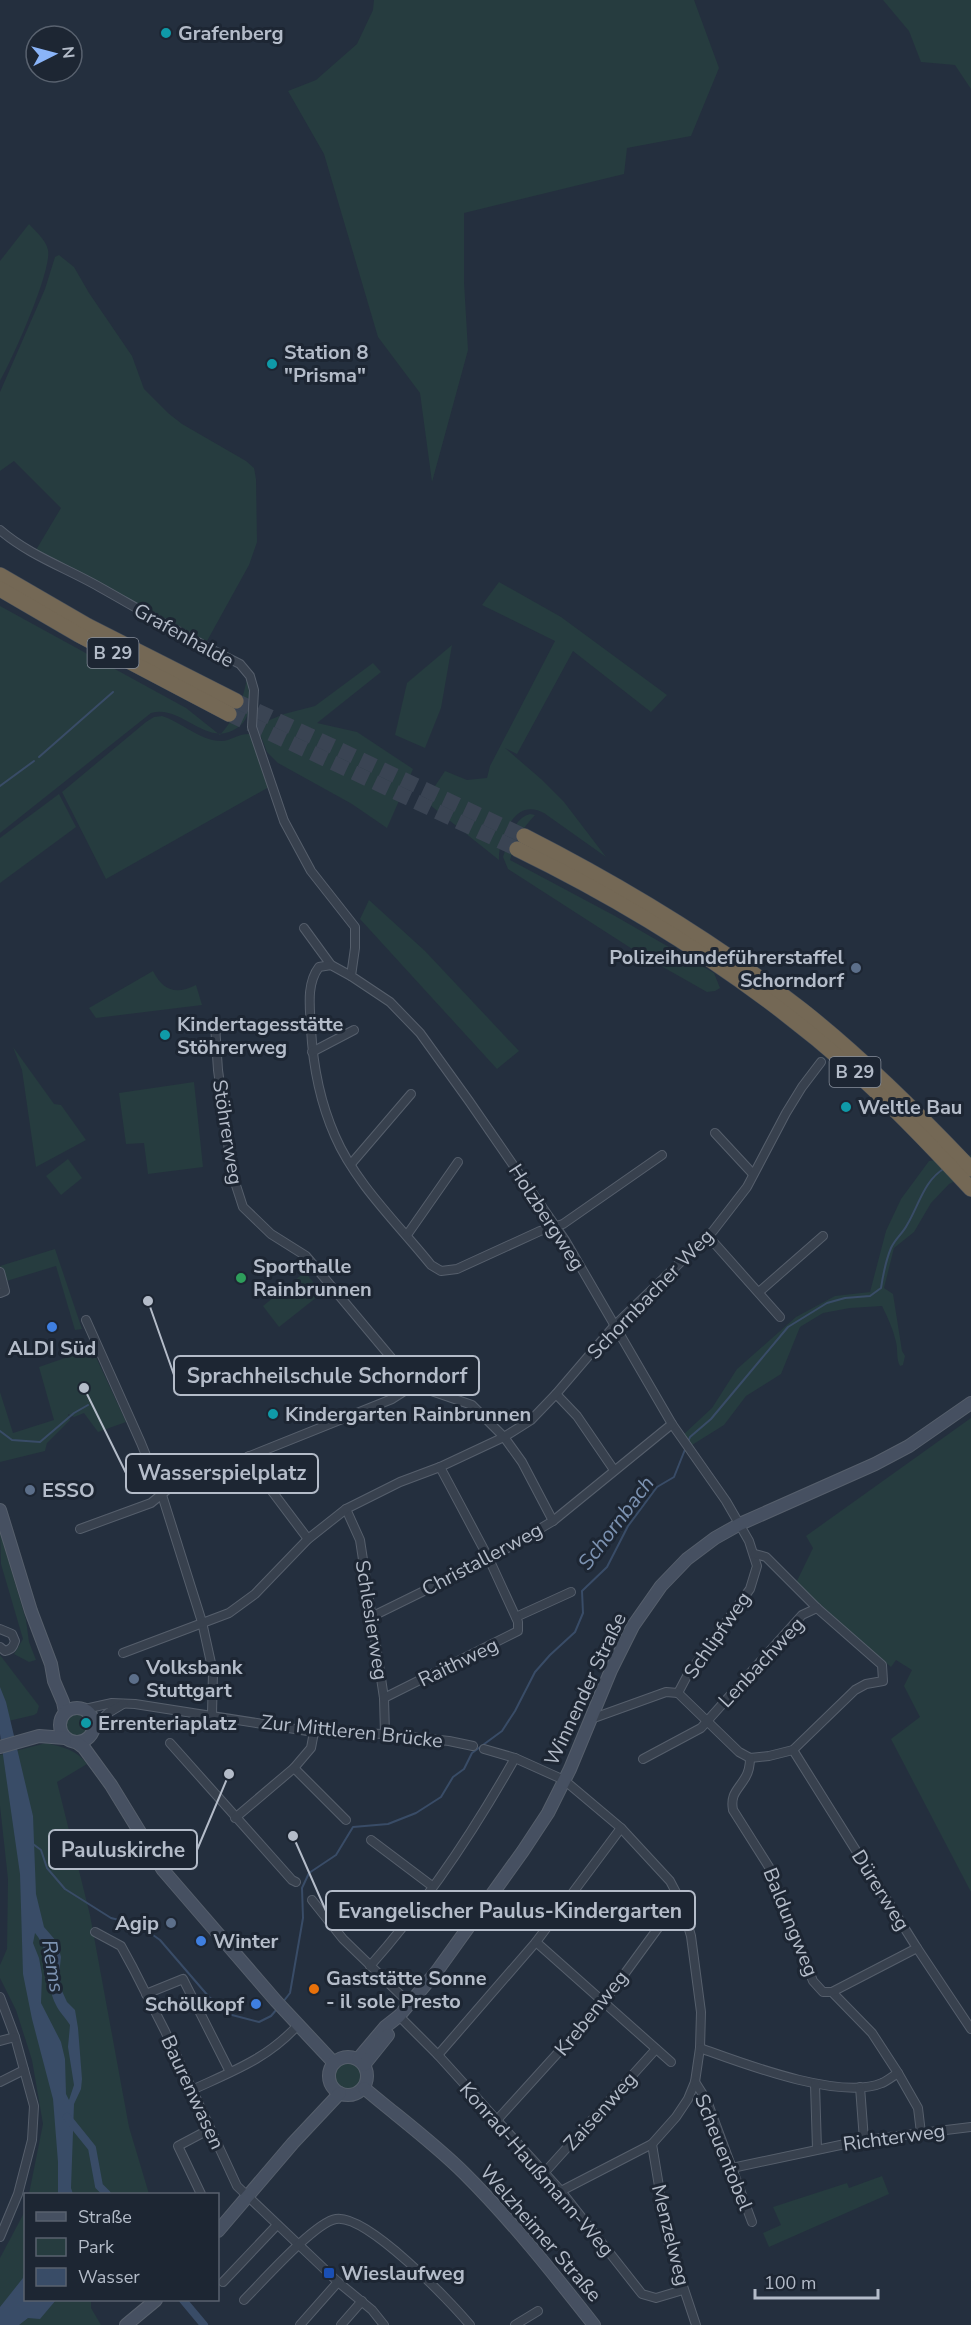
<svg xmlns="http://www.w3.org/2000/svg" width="971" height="2325" font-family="'Nunito Sans',sans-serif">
  <rect width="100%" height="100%" fill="#242f3e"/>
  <g fill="#263c3f">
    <polygon points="374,0 694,0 719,68 691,136 627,148 624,174 464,213 464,282 468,350 432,482 420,393 378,337 324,154 288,91 316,80 357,44 373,10"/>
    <polygon points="883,0 971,0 971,89 955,65 921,62 909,31"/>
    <path d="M29 224C36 232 46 240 48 250 52 271 12 360 0 381V261Z"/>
    <polygon points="59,255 74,267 89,293 132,356 144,389 168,413 182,424 246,461 254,468 256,479 257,542 249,565 207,641 202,642 36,550 61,508 14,461 0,471 0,392 45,289 55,257"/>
    <path d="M499 582 561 617 667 695 651 712 573 651 517 754 505 748 541 779 564 802 606 857 544 813C538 810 532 808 525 810 509 815 498 844 499 860L425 801 445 771 467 780 487 778 490 766 555 641 482 605Z"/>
    <path d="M0 606 186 708 220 735C236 717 243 701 247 678 250 696 254 717 237 728 207 749 182 704 151 713L0 833Z"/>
    <polygon points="452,645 441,708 425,748 395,735 407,683"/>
    <polygon points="373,663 381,672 317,723 357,732 413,769 387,828 352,804 278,763 267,752 260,734 260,724 284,714 315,706"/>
    <path d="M162 716C181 722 201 741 221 741 231 741 237 734 249 734L252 738 269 787 106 879 62 792 146 722 154 717Z"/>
    <polygon points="59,794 76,827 0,883 0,838"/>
    <path d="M530 814 535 815C521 830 515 841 510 860L615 916 714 973 720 988 715 991 707 992 640 954 508 869 503 857C508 843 513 818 530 814Z"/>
    <polygon points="369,900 425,951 519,1051 497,1069 360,919"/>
    <path d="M153 971C163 991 176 995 196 985L202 1005 96 1018 89 1008Z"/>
    <polygon points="13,1047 54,1104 61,1105 86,1140 36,1167 22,1070"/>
    <polygon points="194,1082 203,1167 148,1174 144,1143 126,1144 119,1093"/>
    <path d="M971 1155V1173L949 1184 931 1203 914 1232 894 1248 884 1288 893 1294 902 1351 905 1356 903 1365 900 1366C896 1359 898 1350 896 1342 893 1329 888 1318 882 1306L850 1308 823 1313 800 1327 781 1374 746 1396 724 1425 692 1445 684 1434 712 1408 737 1369 796 1317 835 1296 870 1292 886 1231 901 1199 929 1161Z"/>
    <polygon points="68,1159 82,1178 61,1195 46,1176"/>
    <polygon points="55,1249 82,1329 75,1330 56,1266 0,1283 0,1266"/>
    <polygon points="305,1272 322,1293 279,1327 263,1306"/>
    <polygon points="88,1350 92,1359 96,1357 126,1422 98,1432 84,1413 74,1417 68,1414 70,1420 47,1443 45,1451 0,1462 0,1392 13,1433 54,1420 39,1367"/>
    <polygon points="971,1418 971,1892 891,1739 920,1717 904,1686 912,1670 896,1660 891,1667 796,1583 813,1548 806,1536"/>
    <polygon points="0,1532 26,1620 29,1642 36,1660 29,1662 14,1654 23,1639 1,1564"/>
    <polygon points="0,1655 39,1706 37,1713 34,1715 0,1723"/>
    <circle cx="77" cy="1725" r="13"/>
    <path d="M46 1743C63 1747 77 1750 87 1764L57 1782 90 1915 129 2127 149 2194H29L43 2124 32 2060 16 2010 0 1978V1965L7 1949 8 1879 0 1806V1755Z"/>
    <circle cx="348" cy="2076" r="14"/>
    <polygon points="882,2176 889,2194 769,2247 763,2233 781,2225 773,2207 847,2183 849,2188"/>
    <polygon points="25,2211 26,2300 91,2300 91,2308 101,2325 0,2325 0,2258"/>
  </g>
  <g fill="#394c67" fill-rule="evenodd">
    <path d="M0 1687 6 1702 33 1816 36 1894 44 1927 57 1942 61 1957 59 1975 62 1991 67 2002 75 2010 78 2028 82 2079 81 2089 74 2104 71 2188 73 2194H58V2162L53 2099 32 2019 23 1974 20 1874 0 1734ZM35 1933C53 1954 44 1982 56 2005 59 2012 66 2018 70 2025L68 2047 74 2085 69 2100 66 2094 65 2059 61 2042 41 2003 42 1975 39 1958 33 1943Z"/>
    <polygon points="25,2269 26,2300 56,2300 40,2319 28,2318 19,2325 0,2325 0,2307 23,2278"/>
  </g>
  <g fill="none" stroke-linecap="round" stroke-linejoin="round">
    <g stroke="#394c67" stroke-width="2">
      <polyline points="39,757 113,692"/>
      <polyline points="0,786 34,761"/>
      <polyline points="0,1431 12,1440 40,1442 74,1413 88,1405"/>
      <path d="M688 1442 690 1437 711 1419 788 1327 827 1303 845 1298 870 1296 881 1288C883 1275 886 1260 891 1248 895 1239 903 1233 907 1225 919 1205 924 1180 945 1168"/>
      <polyline points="33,1844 41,1850 47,1868 65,1889 111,1918 139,1925 160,1940 209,1997 232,2015 259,2022 271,2016 277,2009"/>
      <polyline points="283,2002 290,1993 303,1918 302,1888 309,1873 336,1855 353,1827 388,1824 416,1813 441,1797 453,1777 464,1769 472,1753 502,1731 515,1711 535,1672 550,1655 575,1632 583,1613 582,1591 607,1567 628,1526 657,1487 674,1477 686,1447"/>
    </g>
    <g stroke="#394c67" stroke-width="8">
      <polyline points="67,2117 92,2148 99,2186 107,2194"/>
      <polyline points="183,2300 204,2325"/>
    </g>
    <g stroke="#3a4453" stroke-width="15" stroke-dasharray="15 8" stroke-linecap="butt">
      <polyline points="236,701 524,836"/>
      <polyline points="229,714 517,849"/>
    </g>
    <g stroke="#565f6c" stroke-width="10">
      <g id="street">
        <path d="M0 530C30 556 69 569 103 589 149 615 193 641 240 664L250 676 254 690 252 727 284 821 311 871 355 927V948L351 976 390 1002 420 1033 469 1101 565 1240 672 1424 726 1501 749 1541 757 1566 750 1589 687 1676 678 1693"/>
        <polyline points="304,928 331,965"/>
        <path d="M351 976 331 965 319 967C306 984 310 1008 311 1029 313 1066 320 1102 335 1136 355 1183 399 1225 431 1265L441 1271 457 1269 540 1231 563 1224 662 1155"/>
        <polyline points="215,1025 218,1070 232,1173 243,1207 271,1234 306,1256 414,1385 472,1405 504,1437 522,1462 553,1521"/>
        <polyline points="312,1052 354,1030"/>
        <polyline points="715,1133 753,1174"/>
        <polyline points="351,1164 411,1094"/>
        <polyline points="407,1235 458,1162"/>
        <polyline points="708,1236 780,1317"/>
        <polyline points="0,1272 5,1291 0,1293"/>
        <polyline points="759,1292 823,1236"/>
        <polyline points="86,1320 141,1443 162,1495 202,1622 213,1672 212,1714"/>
        <polyline points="556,1394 577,1416 614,1470"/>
        <polyline points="249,1456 250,1462 308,1539"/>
        <polyline points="346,1509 360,1540 384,1698 385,1734"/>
        <polyline points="80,1529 151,1503 167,1490 180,1484 392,1399 414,1385"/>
        <polyline points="371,1617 489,1559 553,1521 672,1424"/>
        <polyline points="516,1617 571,1592"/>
        <path d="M0 1629 12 1634 15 1641C13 1647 12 1649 5 1651L0 1647"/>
        <polyline points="123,1653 229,1613 255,1594 308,1539 346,1509 400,1482 440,1467 504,1437 531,1420 556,1394 615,1325 713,1231 747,1187 786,1113 802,1087 821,1062"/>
        <polyline points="678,1693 739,1752 750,1758 769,1756 793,1750 855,1690 866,1684 883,1681 882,1665 817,1608 766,1557 755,1554"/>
        <polyline points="384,1698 518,1631 518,1622 489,1559 440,1467"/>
        <polyline points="85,1709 112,1703 135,1704 314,1732 385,1734 449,1741 473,1746"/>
        <polyline points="591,1719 666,1692 678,1693"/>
        <polyline points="94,1726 108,1713 123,1704"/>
        <polyline points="170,1743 292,1880 296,1882"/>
        <polyline points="484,1749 515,1758 564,1780 621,1828 670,1881 681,1902 691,1936 701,2012 700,2048 695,2082 688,2099 676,2117 652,2144 561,2191"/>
        <polyline points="793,1750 917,1948 971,2029"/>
        <path d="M750 1758C750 1765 749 1772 745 1778 738 1790 730 1794 733 1810L769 1867 813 1981 823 1992H832L872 2033 898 2073 918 2108 921 2133"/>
        <polyline points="643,1759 701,1728 802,1615 817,1608"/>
        <polyline points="294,1768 346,1820"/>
        <polyline points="235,1818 294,1768 311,1748 314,1732"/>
        <polyline points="371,1840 432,1886"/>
        <polyline points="312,1900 343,1939 409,2003"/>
        <polyline points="95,1932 121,1946 133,1968 165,2031 237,2186 338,2282 372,2310 384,2325"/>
        <polyline points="536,1942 671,2062"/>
        <path d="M370 1966C426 1903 474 1831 515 1758"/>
        <polyline points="832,1992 917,1948"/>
        <polyline points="146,1994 183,1979 230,2072"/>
        <polyline points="0,1997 15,2037 34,2106 32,2140 18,2194 0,2237"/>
        <polyline points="399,2016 438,2055 561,2191 642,2294 656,2298 683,2290"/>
        <polyline points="0,2041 15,2037"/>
        <path d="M700 2048C742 2063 840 2101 882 2083 887 2081 893 2076 898 2073"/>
        <polyline points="438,2055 536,1942 621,1828"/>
        <polyline points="0,2082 24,2070"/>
        <polyline points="695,2082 707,2101 752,2222"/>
        <polyline points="815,2084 817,2149"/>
        <polyline points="860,2087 864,2140"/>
        <path d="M192 2090C233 2071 267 2059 298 2025"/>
        <polyline points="497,2120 604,2002 669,1913 681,1902"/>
        <polyline points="652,2144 668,2241 696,2325"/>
        <polyline points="732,2168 864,2140 971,2127"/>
        <polyline points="545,2172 656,2049"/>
        <polyline points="201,2194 178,2146 210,2129"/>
        <polyline points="223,2282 277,2225"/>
        <path d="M244 2300C262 2282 315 2222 336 2219 367 2214 450 2301 470 2325"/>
        <polyline points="300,2325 338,2282"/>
        <polyline points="341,2325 362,2301"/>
        <polyline points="515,2325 538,2311"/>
      </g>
    </g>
    <g stroke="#565f6c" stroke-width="14">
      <g id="secondary">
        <polyline points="0,1510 31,1611 51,1664 54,1681 63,1702 65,1712"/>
        <circle cx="77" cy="1725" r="17"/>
        <polyline points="76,1742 84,1748 111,1785 163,1870 276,2001 334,2063"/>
        <polyline points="0,1747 39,1736 65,1738"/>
        <circle cx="348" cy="2076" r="19"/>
        <polyline points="358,2059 385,2027 399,2016 437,1971 523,1851 548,1813 570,1769 611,1670 633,1626 661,1586 687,1559 715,1538 740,1524 875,1464 909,1446 971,1403"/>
        <polyline points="364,2065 388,2035"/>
        <path d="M364 2088C397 2116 434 2143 465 2174 512 2221 553 2273 594 2325"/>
        <polyline points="218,2231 293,2143 340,2093"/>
        <polyline points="126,2325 156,2300"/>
      </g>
    </g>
    <g stroke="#434c59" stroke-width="16">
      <g id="highway">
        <polyline points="0,575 88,626 236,701"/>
        <polyline points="0,589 79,635 229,714"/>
        <path d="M524 836C622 886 715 942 802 1010 863 1058 918 1113 971 1169"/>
        <path d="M517 849C638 908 751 980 852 1069 894 1107 933 1148 971 1189"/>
      </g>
    </g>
    <use href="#street" stroke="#38414e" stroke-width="8"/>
    <use href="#secondary" stroke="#465061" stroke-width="12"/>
    <use href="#highway" stroke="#746855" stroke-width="15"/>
  </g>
  <g fill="#0f9aa8" stroke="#1d2633" stroke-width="2">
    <circle cx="166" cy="33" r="6"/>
    <circle cx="272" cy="364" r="6"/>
    <circle cx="165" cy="1035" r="6"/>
    <circle cx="846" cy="1107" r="6"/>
    <circle cx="273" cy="1414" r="6"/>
    <circle cx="86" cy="1723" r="6"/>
  </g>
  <g fill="#5c6f8a" stroke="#1d2633" stroke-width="2">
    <circle cx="856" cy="968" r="6"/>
    <circle cx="30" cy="1490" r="6"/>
    <circle cx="134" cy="1679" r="6"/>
    <circle cx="171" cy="1923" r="6"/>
  </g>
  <circle fill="#2e9e5b" stroke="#1d2633" stroke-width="2" cx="241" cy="1278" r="6"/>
  <g fill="#3f7fe0" stroke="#1d2633" stroke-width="2">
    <circle cx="52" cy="1327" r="6"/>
    <circle cx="201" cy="1941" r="6"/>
    <circle cx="256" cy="2004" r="6"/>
  </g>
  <circle fill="#e8710a" stroke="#1d2633" stroke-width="2" cx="314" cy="1989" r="6"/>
  <rect fill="#1a4fb4" stroke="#1d2633" stroke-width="2" x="323" y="2267" width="12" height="12" rx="3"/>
  <g text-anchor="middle" stroke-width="6" stroke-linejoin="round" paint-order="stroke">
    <g fill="#1d2633" stroke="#878f9c" stroke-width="1.5">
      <rect x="87.5" y="638" width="51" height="30" rx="4.5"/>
      <rect x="829.5" y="1057" width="51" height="30" rx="4.5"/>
    </g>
    <g font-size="18" font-weight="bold" fill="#b4bcc9">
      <text x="113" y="659">B 29</text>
      <text x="855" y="1078">B 29</text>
    </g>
    <g font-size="20" font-weight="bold" fill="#b4bcc9" stroke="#1d2633" text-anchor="start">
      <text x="178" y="40">Grafenberg</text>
      <text x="284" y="359">Station 8<tspan x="284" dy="23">"Prisma"</tspan></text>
      <text x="844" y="964" text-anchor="end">Polizeihundeführerstaffel<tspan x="844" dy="23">Schorndorf</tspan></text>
      <text x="177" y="1031">Kindertagesstätte<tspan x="177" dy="23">Stöhrerweg</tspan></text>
      <text x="858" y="1114">Weltle Bau</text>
      <text x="253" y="1273">Sporthalle<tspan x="253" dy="23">Rainbrunnen</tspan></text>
      <text x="52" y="1355" text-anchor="middle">ALDI Süd</text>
      <text x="285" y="1421">Kindergarten Rainbrunnen</text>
      <text x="42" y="1497">ESSO</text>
      <text x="146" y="1674">Volksbank<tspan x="146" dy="23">Stuttgart</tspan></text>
      <text x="98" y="1730">Errenteriaplatz</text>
      <text x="159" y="1930" text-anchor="end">Agip</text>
      <text x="213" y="1948">Winter</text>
      <text x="326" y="1985">Gaststätte Sonne<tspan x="326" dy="23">- il sole Presto</tspan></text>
      <text x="244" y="2011" text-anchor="end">Schöllkopf</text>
      <text x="341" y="2280">Wieslaufweg</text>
    </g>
    <g font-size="20" fill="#b4bcc9" stroke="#1d2633">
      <text transform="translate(184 635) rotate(29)" y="7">Grafenhalde</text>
      <text transform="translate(228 1132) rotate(81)" y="7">Stöhrerweg</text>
      <text transform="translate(547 1217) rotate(57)" y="7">Holzbergweg</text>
      <text transform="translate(650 1294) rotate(-46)" y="7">Schornbacher Weg</text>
      <text transform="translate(482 1559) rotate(-28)" y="7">Christallerweg</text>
      <text transform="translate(372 1620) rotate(81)" y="7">Schlesierweg</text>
      <text transform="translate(717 1635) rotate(-55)" y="7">Schlipfweg</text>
      <text transform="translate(458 1662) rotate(-26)" y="7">Raithweg</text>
      <text transform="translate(761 1662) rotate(-47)" y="7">Lenbachweg</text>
      <text transform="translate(585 1689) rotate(-65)" y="7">Winnender Straße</text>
      <text transform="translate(352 1731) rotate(6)" y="7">Zur Mittleren Brücke</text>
      <text transform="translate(881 1890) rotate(58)" y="7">Dürerweg</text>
      <text transform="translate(791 1922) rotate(68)" y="7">Baldungweg</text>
      <text transform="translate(591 2013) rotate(-51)" y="7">Krebenweg</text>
      <text transform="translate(193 2092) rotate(65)" y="7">Baurenwasen</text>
      <text transform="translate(600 2111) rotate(-48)" y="7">Zaisenweg</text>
      <text transform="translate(894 2137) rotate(-8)" y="7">Richterweg</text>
      <text transform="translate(724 2152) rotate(68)" y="7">Scheuentobel</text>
      <text transform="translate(537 2169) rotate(49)" y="7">Konrad-Haußmann-Weg</text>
      <text transform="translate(541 2233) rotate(49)" y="7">Welzheimer Straße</text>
      <text transform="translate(671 2235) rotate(76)" y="7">Menzelweg</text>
    </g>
    <g font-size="21" font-style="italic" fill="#7c92b1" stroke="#1d2633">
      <text transform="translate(616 1523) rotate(-53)" y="7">Schornbach</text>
      <text transform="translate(53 1966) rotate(81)" y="7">Rems</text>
    </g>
  </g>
  <path fill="none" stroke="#b4bcc9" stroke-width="2" d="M148 1301L174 1375M84 1388L126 1473M229 1774L197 1850M293 1836L326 1911"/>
  <g fill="#b4bcc9" stroke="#1d2633" stroke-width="2">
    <circle cx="148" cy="1301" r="6"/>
    <circle cx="84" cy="1388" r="6"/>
    <circle cx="229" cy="1774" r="6"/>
    <circle cx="293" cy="1836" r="6"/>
  </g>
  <g fill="#1d2633" stroke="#b4bcc9" stroke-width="2">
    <rect x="174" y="1356" width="305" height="39" rx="6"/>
    <rect x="126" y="1454" width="192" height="39" rx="6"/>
    <rect x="49" y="1830" width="148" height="39" rx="6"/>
    <rect x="326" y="1891" width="369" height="39" rx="6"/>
  </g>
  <g font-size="21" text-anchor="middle" font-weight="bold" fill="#b4bcc9">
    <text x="327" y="1383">Sprachheilschule Schorndorf</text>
    <text x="222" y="1480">Wasserspielplatz</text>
    <text x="123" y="1857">Pauluskirche</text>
    <text x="510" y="1918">Evangelischer Paulus-Kindergarten</text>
  </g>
  <rect x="24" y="2193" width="195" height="108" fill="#1d2633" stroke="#59626f" stroke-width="1.5"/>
  <rect x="36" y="2212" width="30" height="9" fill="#465061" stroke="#59626f" stroke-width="1.5"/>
  <text x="78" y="2223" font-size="18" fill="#b4bcc9">Straße</text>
  <rect x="36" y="2238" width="30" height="18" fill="#263c3f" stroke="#59626f" stroke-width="1.5"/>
  <text x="78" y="2253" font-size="18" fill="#b4bcc9">Park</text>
  <rect x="36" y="2268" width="30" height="18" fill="#394c67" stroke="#59626f" stroke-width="1.5"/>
  <text x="78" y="2283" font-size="18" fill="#b4bcc9">Wasser</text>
  <g transform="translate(54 54) rotate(84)"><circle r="28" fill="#1d2633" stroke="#59626f" stroke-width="1.5"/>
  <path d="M0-4.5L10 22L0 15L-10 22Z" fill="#8ab4f8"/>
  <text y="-9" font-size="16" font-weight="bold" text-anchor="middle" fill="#b4bcc9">N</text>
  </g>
  <path d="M755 2289v9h123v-9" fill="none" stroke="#b4bcc9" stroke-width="3"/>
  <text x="764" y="2289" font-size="18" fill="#b4bcc9" stroke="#1d2633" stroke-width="4.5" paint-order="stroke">100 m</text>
</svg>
